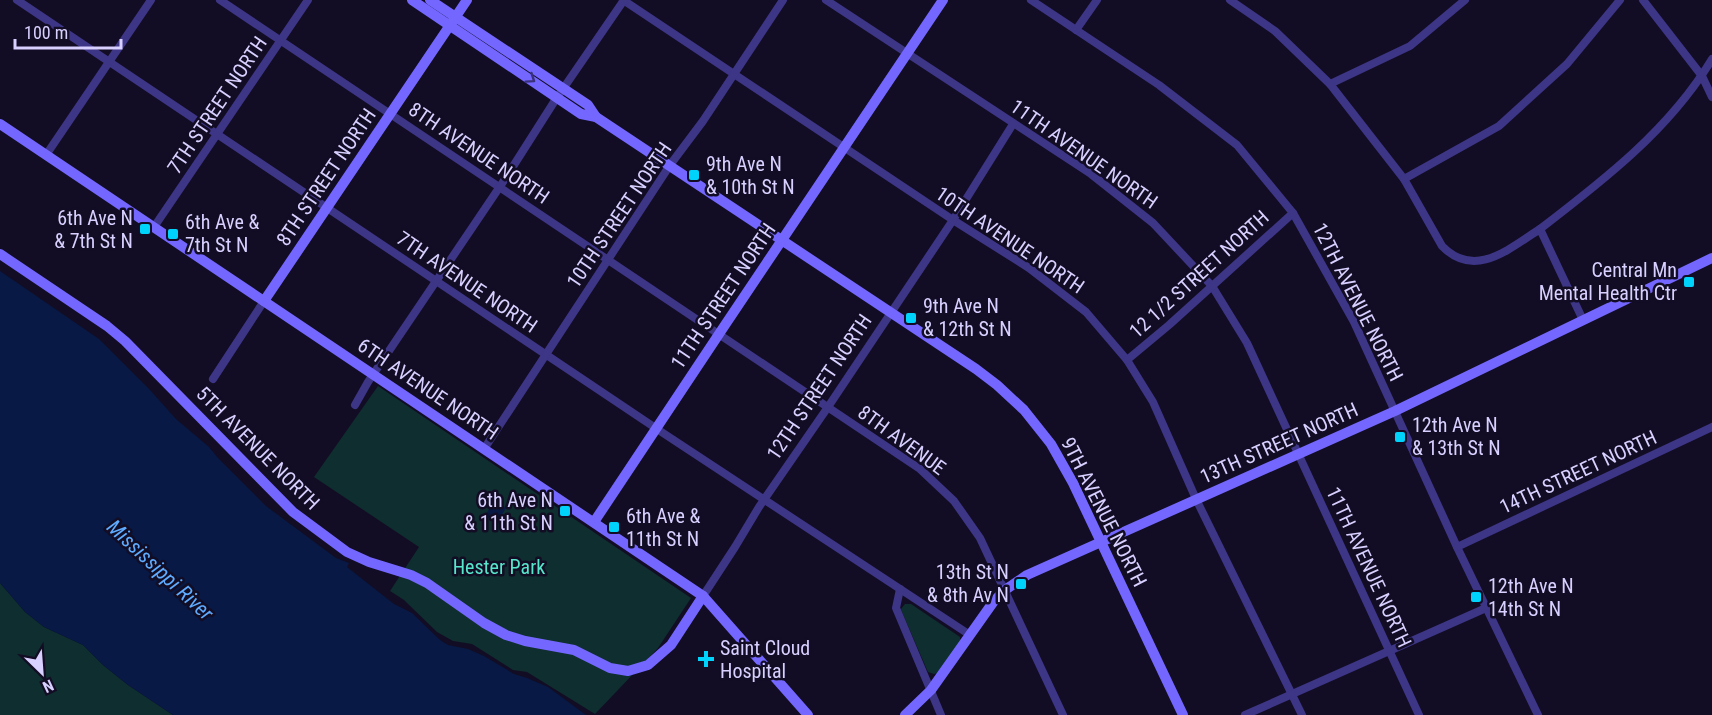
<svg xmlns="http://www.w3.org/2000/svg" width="1712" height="715" font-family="'Roboto Condensed',sans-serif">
  <rect width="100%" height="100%" fill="#120d24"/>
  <g fill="#0f2e2f">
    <polygon points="378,386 691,598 658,648 595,714 527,672 513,670 472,644 453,641 437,632 404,600 390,591 419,547 314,477"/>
    <polygon points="0,583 25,612 44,627 83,645 103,665 128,685 173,715 0,715"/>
    <polygon points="905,604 911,604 960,637 960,642 938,673 934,674 928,672 902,612 901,609"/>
  </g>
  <g fill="#071944">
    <polygon points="0,271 99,339 150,390 176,419 209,447 218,458 266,506 336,558 349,563 347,567 394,604 412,613 440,640 448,645 468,649 484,656 514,674 527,678 548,687 586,715 173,715 128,685 103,665 83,645 44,627 25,612 0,583"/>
    <polygon points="494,501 506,508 497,522 485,516"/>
  </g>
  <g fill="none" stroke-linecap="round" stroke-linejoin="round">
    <g stroke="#3d3586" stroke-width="8">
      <polyline points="17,0 663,433 970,635"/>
      <polyline points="220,0 920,469 954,501 980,538 1063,715"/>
      <polyline points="623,0 953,220 1029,268 1086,312 1127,360 1153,402 1196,499 1302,715"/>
      <polyline points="826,0 1091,174 1153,223 1212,286 1247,343 1419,715"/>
      <polyline points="1031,0 1159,85 1237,145 1293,213 1354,322 1457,547 1538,715"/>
      <path d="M1230 0 1275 31 1330 84 1404 179 1442 246C1475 280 1510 248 1540 229L1583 320"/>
      <polyline points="1643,0 1702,76 1712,97"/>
      <polyline points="1076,30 1097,0"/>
      <polyline points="1330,84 1410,46 1465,0"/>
      <polyline points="46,155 151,0"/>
      <polyline points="1404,179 1499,126 1567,64 1620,0"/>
      <polyline points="154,227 308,0"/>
      <path d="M1540 229C1604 180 1670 129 1712 59"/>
      <polyline points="1127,360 1169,325 1293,213"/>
      <polyline points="213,379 264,301"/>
      <polyline points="355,405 368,382 505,179 554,102 624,0"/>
      <polyline points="484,449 670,165 703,121 783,0"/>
      <polyline points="1457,547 1712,427"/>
      <polyline points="900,589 896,608 941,715"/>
      <polyline points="703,596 735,547 759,507 828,407 953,220 1013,124"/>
      <polyline points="1245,715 1486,608"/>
    </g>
    <g stroke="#7467ff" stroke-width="10">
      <polyline points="412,0 581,114 596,117 976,369 997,385 1024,410 1051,444 1073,483 1183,715"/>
      <polyline points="430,0 588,105 596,117"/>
      <polyline points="0,124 703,596 808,715"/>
      <polyline points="0,254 107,326 125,341 293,512 347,552 369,562 411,575 427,583 484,623 506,635 525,641 574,650 610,668 628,671 648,665 671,645 703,596"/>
      <polyline points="264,301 467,0"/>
      <polyline points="594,522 725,325 943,0"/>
      <polyline points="905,715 931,690 994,601 1005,590 1027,575 1395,411 1712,258"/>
    </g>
  </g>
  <defs><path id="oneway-chevron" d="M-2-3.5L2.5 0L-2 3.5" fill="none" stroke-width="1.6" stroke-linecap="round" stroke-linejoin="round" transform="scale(1.5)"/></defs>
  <use stroke="#39317c" href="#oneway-chevron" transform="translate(531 79) rotate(34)"/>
  <g fill="#00d3fb" stroke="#120d24" stroke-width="2">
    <rect x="688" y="169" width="12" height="12" rx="3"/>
    <rect x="139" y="223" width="12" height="12" rx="3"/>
    <rect x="167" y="228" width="12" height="12" rx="3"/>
    <rect x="1683" y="276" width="12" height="12" rx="3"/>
    <rect x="905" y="312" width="12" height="12" rx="3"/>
    <rect x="1394" y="431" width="12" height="12" rx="3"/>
    <rect x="559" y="505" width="12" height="12" rx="3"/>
    <rect x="608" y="521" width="12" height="12" rx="3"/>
    <rect x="1015" y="578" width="12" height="12" rx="3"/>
    <rect x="1470" y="591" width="12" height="12" rx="3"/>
    <path d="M703 650h6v6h6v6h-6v6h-6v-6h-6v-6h6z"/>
  </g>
  <g text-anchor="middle" stroke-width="5" stroke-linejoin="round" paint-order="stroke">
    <g font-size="20" fill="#d8d0ff" stroke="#120d24">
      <text transform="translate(217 105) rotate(-56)" y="7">7TH STREET NORTH</text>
      <text transform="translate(479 153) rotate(34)" y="7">8TH AVENUE NORTH</text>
      <text transform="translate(1084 154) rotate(35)" y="7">11TH AVENUE NORTH</text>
      <text transform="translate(326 177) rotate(-56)" y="7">8TH STREET NORTH</text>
      <text transform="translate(619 215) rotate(-56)" y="7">10TH STREET NORTH</text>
      <text transform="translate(1010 240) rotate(34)" y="7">10TH AVENUE NORTH</text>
      <text transform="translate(1199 274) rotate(-42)" y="7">12 1/2 STREET NORTH</text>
      <text transform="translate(467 282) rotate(34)" y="7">7TH AVENUE NORTH</text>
      <text transform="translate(723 296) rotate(-56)" y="7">11TH STREET NORTH</text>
      <text transform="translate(1358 302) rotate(63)" y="7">12TH AVENUE NORTH</text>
      <text transform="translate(819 387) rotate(-56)" y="7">12TH STREET NORTH</text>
      <text transform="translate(428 389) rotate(34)" y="7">6TH AVENUE NORTH</text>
      <text transform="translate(902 440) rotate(36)" y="7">8TH AVENUE</text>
      <text transform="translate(1279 443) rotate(-24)" y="7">13TH STREET NORTH</text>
      <text transform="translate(258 448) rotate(45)" y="7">5TH AVENUE NORTH</text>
      <text transform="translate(1578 472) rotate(-25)" y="7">14TH STREET NORTH</text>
      <text transform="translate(1104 512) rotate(63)" y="7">9TH AVENUE NORTH</text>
      <text transform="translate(1369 567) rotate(65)" y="7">11TH AVENUE NORTH</text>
    </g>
    <g font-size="20" fill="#d8d0ff" stroke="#120d24" text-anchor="start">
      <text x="706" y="171">9th Ave N<tspan x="706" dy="23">&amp; 10th St N</tspan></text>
      <text x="133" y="225" text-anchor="end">6th Ave N<tspan x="133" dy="23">&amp; 7th St N</tspan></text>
      <text x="185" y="229">6th Ave &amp;<tspan x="185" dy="23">7th St N</tspan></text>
      <text x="1677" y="277" text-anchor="end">Central Mn<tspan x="1677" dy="23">Mental Health Ctr</tspan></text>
      <text x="923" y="313">9th Ave N<tspan x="923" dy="23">&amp; 12th St N</tspan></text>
      <text x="1412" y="432">12th Ave N<tspan x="1412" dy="23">&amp; 13th St N</tspan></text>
      <text x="553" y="507" text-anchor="end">6th Ave N<tspan x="553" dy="23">&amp; 11th St N</tspan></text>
      <text x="626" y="523">6th Ave &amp;<tspan x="626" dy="23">11th St N</tspan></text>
      <text x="1009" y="579" text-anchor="end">13th St N<tspan x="1009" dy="23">&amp; 8th Av N</tspan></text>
      <text x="1488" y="593">12th Ave N<tspan x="1488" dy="23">14th St N</tspan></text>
      <text x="720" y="655">Saint Cloud<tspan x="720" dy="23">Hospital</tspan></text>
    </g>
    <g font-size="20" fill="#55e6cb" stroke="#120d24">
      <text x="499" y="574">Hester Park</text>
    </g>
    <g font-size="21" font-style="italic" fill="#5eabff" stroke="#120d24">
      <text transform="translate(160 570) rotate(43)" y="7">Mississippi River</text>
    </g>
  </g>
  <g transform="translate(42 673) rotate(155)" stroke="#120d24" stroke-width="4.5" paint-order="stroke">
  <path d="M0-4.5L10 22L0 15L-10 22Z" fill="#d8d0ff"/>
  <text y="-9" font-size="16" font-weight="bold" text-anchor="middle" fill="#d8d0ff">N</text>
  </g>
  <path d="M15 39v9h106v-9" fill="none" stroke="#d8d0ff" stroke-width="3"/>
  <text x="24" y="39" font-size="18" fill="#d8d0ff" stroke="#120d24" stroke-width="4.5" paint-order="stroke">100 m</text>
</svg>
